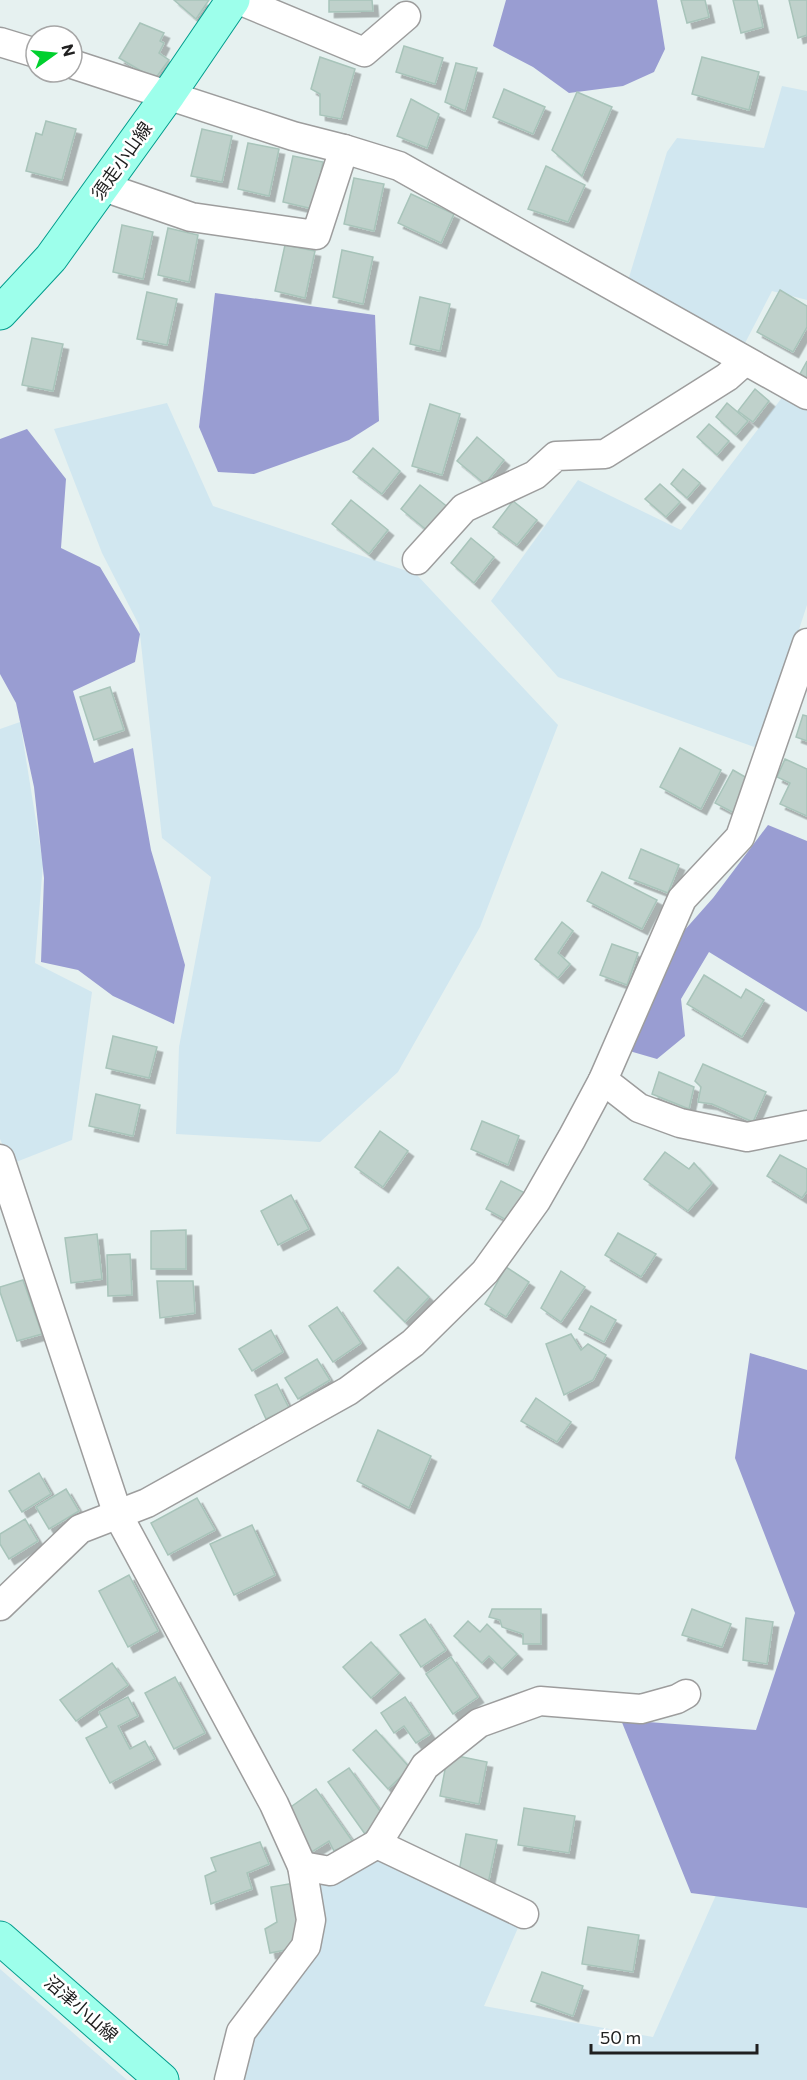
<svg xmlns="http://www.w3.org/2000/svg" width="807" height="2080" font-family="Commissioner,'Noto Sans JP',sans-serif">
  <defs>
    <filter id="shadow"><feDropShadow dx="5.5" dy="5.5" stdDeviation="0" flood-color="#0004"/></filter>
  </defs>
  <rect width="100%" height="100%" fill="#e6f1f0"/>
  <g fill="#d1e7f0">
    <polygon points="782,86 807,91 807,300 772,291 744,345 627,284 667,152 677,138 764,148"/>
    <polygon points="784,395 807,410 807,605 760,749 558,677 491,601 578,480 681,530"/>
    <polygon points="167,403 213,506 416,574 558,725 480,927 398,1072 320,1142 176,1134 179,1047 211,877 162,838 139,625 102,553 54,429"/>
    <polygon points="20,722 43,864 35,963 92,992 72,1140 11,1164 0,1139 0,729"/>
    <polygon points="377,1844 524,1914 484,2006 653,2037 720,1886 807,1889 807,2080 237,2080 231,2071 306,1946 302,1866"/>
    <polygon points="0,1969 127,2080 0,2080"/>
  </g>
  <g fill="#999dd2">
    <polygon points="506,0 657,0 665,49 654,72 623,86 569,93 533,67 493,46"/>
    <polygon points="215,293 375,315 379,421 349,440 254,474 218,472 199,427"/>
    <polygon points="27,429 66,479 61,548 100,567 140,634 135,662 73,691 94,763 133,748 151,850 185,965 174,1024 113,996 78,970 41,962 44,878 34,787 16,703 0,674 0,439"/>
    <polygon points="768,825 807,841 807,1012 709,952 681,999 685,1036 657,1059 626,1050 682,933 713,898"/>
    <polygon points="750,1353 807,1370 807,1908 691,1893 621,1720 756,1730 795,1613 735,1458"/>
  </g>
  <g fill="#bfd1cb" stroke="#a8c4ba" stroke-width="1.5" filter="url(#shadow)">
    <polygon points="174,0 209,0 196,19"/>
    <polygon points="329,0 372,0 373,11 329,12"/>
    <polygon points="681,0 705,0 709,17 687,23"/>
    <polygon points="733,0 757,0 763,27 741,33"/>
    <polygon points="789,0 807,0 807,35 798,38"/>
    <polygon points="140,23 164,33 160,41 164,43 159,53 169,60 155,79 119,58"/>
    <polygon points="404,46 443,58 435,84 396,72"/>
    <polygon points="320,57 355,69 341,119 320,115 320,94 311,89"/>
    <polygon points="702,57 759,72 749,110 692,94"/>
    <polygon points="456,63 477,68 465,111 445,102"/>
    <polygon points="504,89 545,107 533,134 493,117"/>
    <polygon points="577,92 612,107 582,176 552,150"/>
    <polygon points="411,99 439,114 427,148 397,136"/>
    <polygon points="46,121 76,129 62,180 26,171 36,133 42,135"/>
    <polygon points="202,129 232,136 222,182 191,176"/>
    <polygon points="248,143 279,149 269,196 238,189"/>
    <polygon points="293,156 323,162 313,209 283,202"/>
    <polygon points="546,166 585,185 568,222 528,209"/>
    <polygon points="354,178 384,184 374,231 344,224"/>
    <polygon points="411,194 454,214 441,243 398,223"/>
    <polygon points="122,225 153,232 143,279 113,272"/>
    <polygon points="168,228 198,235 189,282 158,275"/>
    <polygon points="285,245 315,251 305,298 275,291"/>
    <polygon points="342,250 373,257 363,304 333,297"/>
    <polygon points="780,290 807,306 807,327 793,352 757,332"/>
    <polygon points="147,292 177,299 167,345 137,339"/>
    <polygon points="420,297 450,304 440,351 410,344"/>
    <polygon points="32,338 63,344 53,391 22,385"/>
    <polygon points="807,361 807,378 800,374"/>
    <polygon points="755,389 769,401 753,422 738,411"/>
    <polygon points="727,403 748,421 736,435 716,417"/>
    <polygon points="430,404 460,414 442,475 412,466"/>
    <polygon points="709,424 729,441 717,455 697,437"/>
    <polygon points="477,437 504,460 485,484 457,461"/>
    <polygon points="373,448 400,471 382,494 353,472"/>
    <polygon points="683,469 700,483 687,498 671,484"/>
    <polygon points="660,484 680,502 666,517 645,499"/>
    <polygon points="420,485 449,508 429,532 401,509"/>
    <polygon points="351,500 388,530 369,554 332,524"/>
    <polygon points="513,501 537,520 517,545 493,527"/>
    <polygon points="471,538 494,557 474,583 451,563"/>
    <polygon points="110,687 124,730 94,740 80,697"/>
    <polygon points="803,715 807,716 807,741 796,737"/>
    <polygon points="680,748 721,770 701,809 660,787"/>
    <polygon points="785,759 807,769 807,816 780,804 790,783 777,777"/>
    <polygon points="733,770 754,782 736,814 715,803"/>
    <polygon points="641,849 679,865 668,893 629,878"/>
    <polygon points="602,872 657,900 642,929 587,901"/>
    <polygon points="562,922 573,931 558,953 570,964 558,978 535,959"/>
    <polygon points="612,944 638,953 627,985 600,975"/>
    <polygon points="704,975 741,998 746,989 764,1000 742,1037 687,1004"/>
    <polygon points="113,1036 157,1047 149,1078 106,1068"/>
    <polygon points="703,1064 766,1092 753,1122 712,1104 698,1102 701,1087 695,1081"/>
    <polygon points="659,1072 694,1087 689,1109 652,1094"/>
    <polygon points="96,1094 140,1105 133,1136 89,1126"/>
    <polygon points="482,1121 519,1136 508,1165 471,1149"/>
    <polygon points="380,1131 408,1151 383,1187 355,1167"/>
    <polygon points="665,1152 689,1169 694,1163 712,1183 688,1211 644,1179"/>
    <polygon points="780,1155 807,1169 807,1191 802,1198 767,1176"/>
    <polygon points="501,1181 527,1194 512,1223 486,1209"/>
    <polygon points="291,1195 309,1229 278,1245 261,1211"/>
    <polygon points="186,1230 186,1269 151,1269 151,1231"/>
    <polygon points="618,1233 656,1254 641,1277 605,1255"/>
    <polygon points="97,1234 102,1279 71,1283 65,1238"/>
    <polygon points="130,1254 132,1295 108,1296 107,1255"/>
    <polygon points="398,1267 429,1297 405,1322 374,1291"/>
    <polygon points="506,1267 529,1282 506,1317 485,1304"/>
    <polygon points="561,1271 585,1287 561,1322 541,1308"/>
    <polygon points="23,1280 42,1334 17,1341 0,1292 0,1287"/>
    <polygon points="157,1281 193,1281 195,1313 160,1318"/>
    <polygon points="591,1306 616,1320 604,1342 579,1329"/>
    <polygon points="337,1307 361,1343 333,1362 309,1326"/>
    <polygon points="271,1330 283,1352 252,1371 239,1349"/>
    <polygon points="571,1334 581,1350 588,1344 606,1355 593,1380 564,1395 546,1344"/>
    <polygon points="317,1359 330,1380 298,1399 285,1378"/>
    <polygon points="277,1384 289,1408 266,1419 255,1395"/>
    <polygon points="536,1398 571,1422 557,1442 521,1421"/>
    <polygon points="378,1430 431,1456 409,1508 357,1481"/>
    <polygon points="39,1473 51,1494 22,1512 9,1491"/>
    <polygon points="66,1489 79,1511 49,1529 36,1507"/>
    <polygon points="197,1498 215,1530 168,1555 151,1523"/>
    <polygon points="25,1519 38,1541 9,1559 0,1544 0,1534"/>
    <polygon points="252,1525 275,1575 234,1595 210,1544"/>
    <polygon points="129,1575 158,1631 128,1647 99,1591"/>
    <polygon points="492,1609 541,1609 541,1644 523,1644 523,1634 502,1627 500,1620 489,1617"/>
    <polygon points="692,1609 731,1624 722,1647 682,1635"/>
    <polygon points="746,1618 773,1622 767,1664 743,1660"/>
    <polygon points="425,1619 446,1650 421,1667 400,1635"/>
    <polygon points="468,1621 480,1632 487,1624 517,1654 502,1669 489,1656 482,1663 454,1636"/>
    <polygon points="371,1642 399,1673 371,1698 343,1667"/>
    <polygon points="451,1657 478,1697 453,1714 426,1674"/>
    <polygon points="112,1663 128,1685 76,1721 60,1700"/>
    <polygon points="175,1677 205,1733 174,1749 145,1693"/>
    <polygon points="128,1697 138,1716 118,1726 130,1749 145,1741 155,1759 110,1783 86,1738 107,1727 99,1712"/>
    <polygon points="405,1697 430,1734 416,1743 404,1726 394,1733 381,1713"/>
    <polygon points="376,1730 410,1768 388,1789 353,1750"/>
    <polygon points="448,1754 487,1762 479,1804 440,1796"/>
    <polygon points="349,1768 383,1815 365,1834 328,1782"/>
    <polygon points="316,1789 353,1842 334,1851 329,1841 310,1853 288,1809"/>
    <polygon points="524,1808 575,1816 569,1853 518,1845"/>
    <polygon points="466,1834 497,1840 488,1884 458,1877"/>
    <polygon points="260,1842 269,1864 247,1873 252,1889 211,1904 205,1876 216,1871 211,1858"/>
    <polygon points="294,1883 306,1946 270,1953 265,1929 277,1922 271,1887"/>
    <polygon points="588,1927 639,1935 633,1972 582,1964"/>
    <polygon points="542,1972 583,1986 573,2016 531,2001"/>
  </g>
  <g fill="none" stroke-linecap="round" stroke-linejoin="round">
    <g stroke="#9d9d9d" stroke-width="31">
      <g id="minor">
        <polyline points="239,0 364,52 406,16"/>
        <polyline points="0,42 36,53"/>
        <polyline points="72,64 293,136 344,149 399,166 807,395"/>
        <polyline points="104,187 191,217 316,235 344,149"/>
        <polyline points="417,560 464,508 535,475 556,456 605,454 727,377 745,361"/>
        <polyline points="603,1080 639,1108 680,1123 747,1137 807,1125"/>
        <polyline points="0,1159 118,1515 274,1804 302,1866 311,1920 306,1946 241,2032 229,2080"/>
        <polyline points="0,1606 80,1529 147,1503 348,1391 413,1343 485,1272 536,1201 572,1138 603,1080 682,899 740,837 807,643"/>
        <polyline points="377,1844 425,1766 479,1723 540,1701 641,1709 677,1699 686,1694"/>
        <polyline points="302,1866 330,1871 377,1844 524,1914"/>
      </g>
    </g>
    <g stroke="#009c8c" stroke-width="35">
      <g id="major">
        <polyline points="0,313 51,258 169,94 233,0"/>
        <polyline points="0,1938 162,2080"/>
      </g>
    </g>
    <use href="#minor" stroke="#fff" stroke-width="28"/>
    <use href="#major" stroke="#9dffeb" stroke-width="33"/>
  </g>
  <g text-anchor="middle" stroke-width="5" stroke-linejoin="round" paint-order="stroke">
    <g font-size="18" fill="#202020" stroke="#fff">
      <text transform="translate(122 161) rotate(-55)" y="6">須走小山線</text>
      <text transform="translate(81 2009) rotate(41)" y="6">沼津小山線</text>
    </g>
  </g>
  <g transform="translate(54 54) rotate(75)"><circle r="28" fill="#ffffff" stroke="#a6a6a6" stroke-width="1.5"/>
  <path d="M0-4.5L10 22L0 15L-10 22Z" fill="#00d02e"/>
  <text y="-9" font-size="16" font-weight="bold" text-anchor="middle" fill="#202020">N</text>
  </g>
  <path d="M591 2044v9h166v-9" fill="none" stroke="#202020" stroke-width="3"/>
  <text x="600" y="2044" font-size="18" fill="#202020" stroke="#ffffff" stroke-width="4.5" paint-order="stroke">50 m</text>
</svg>
